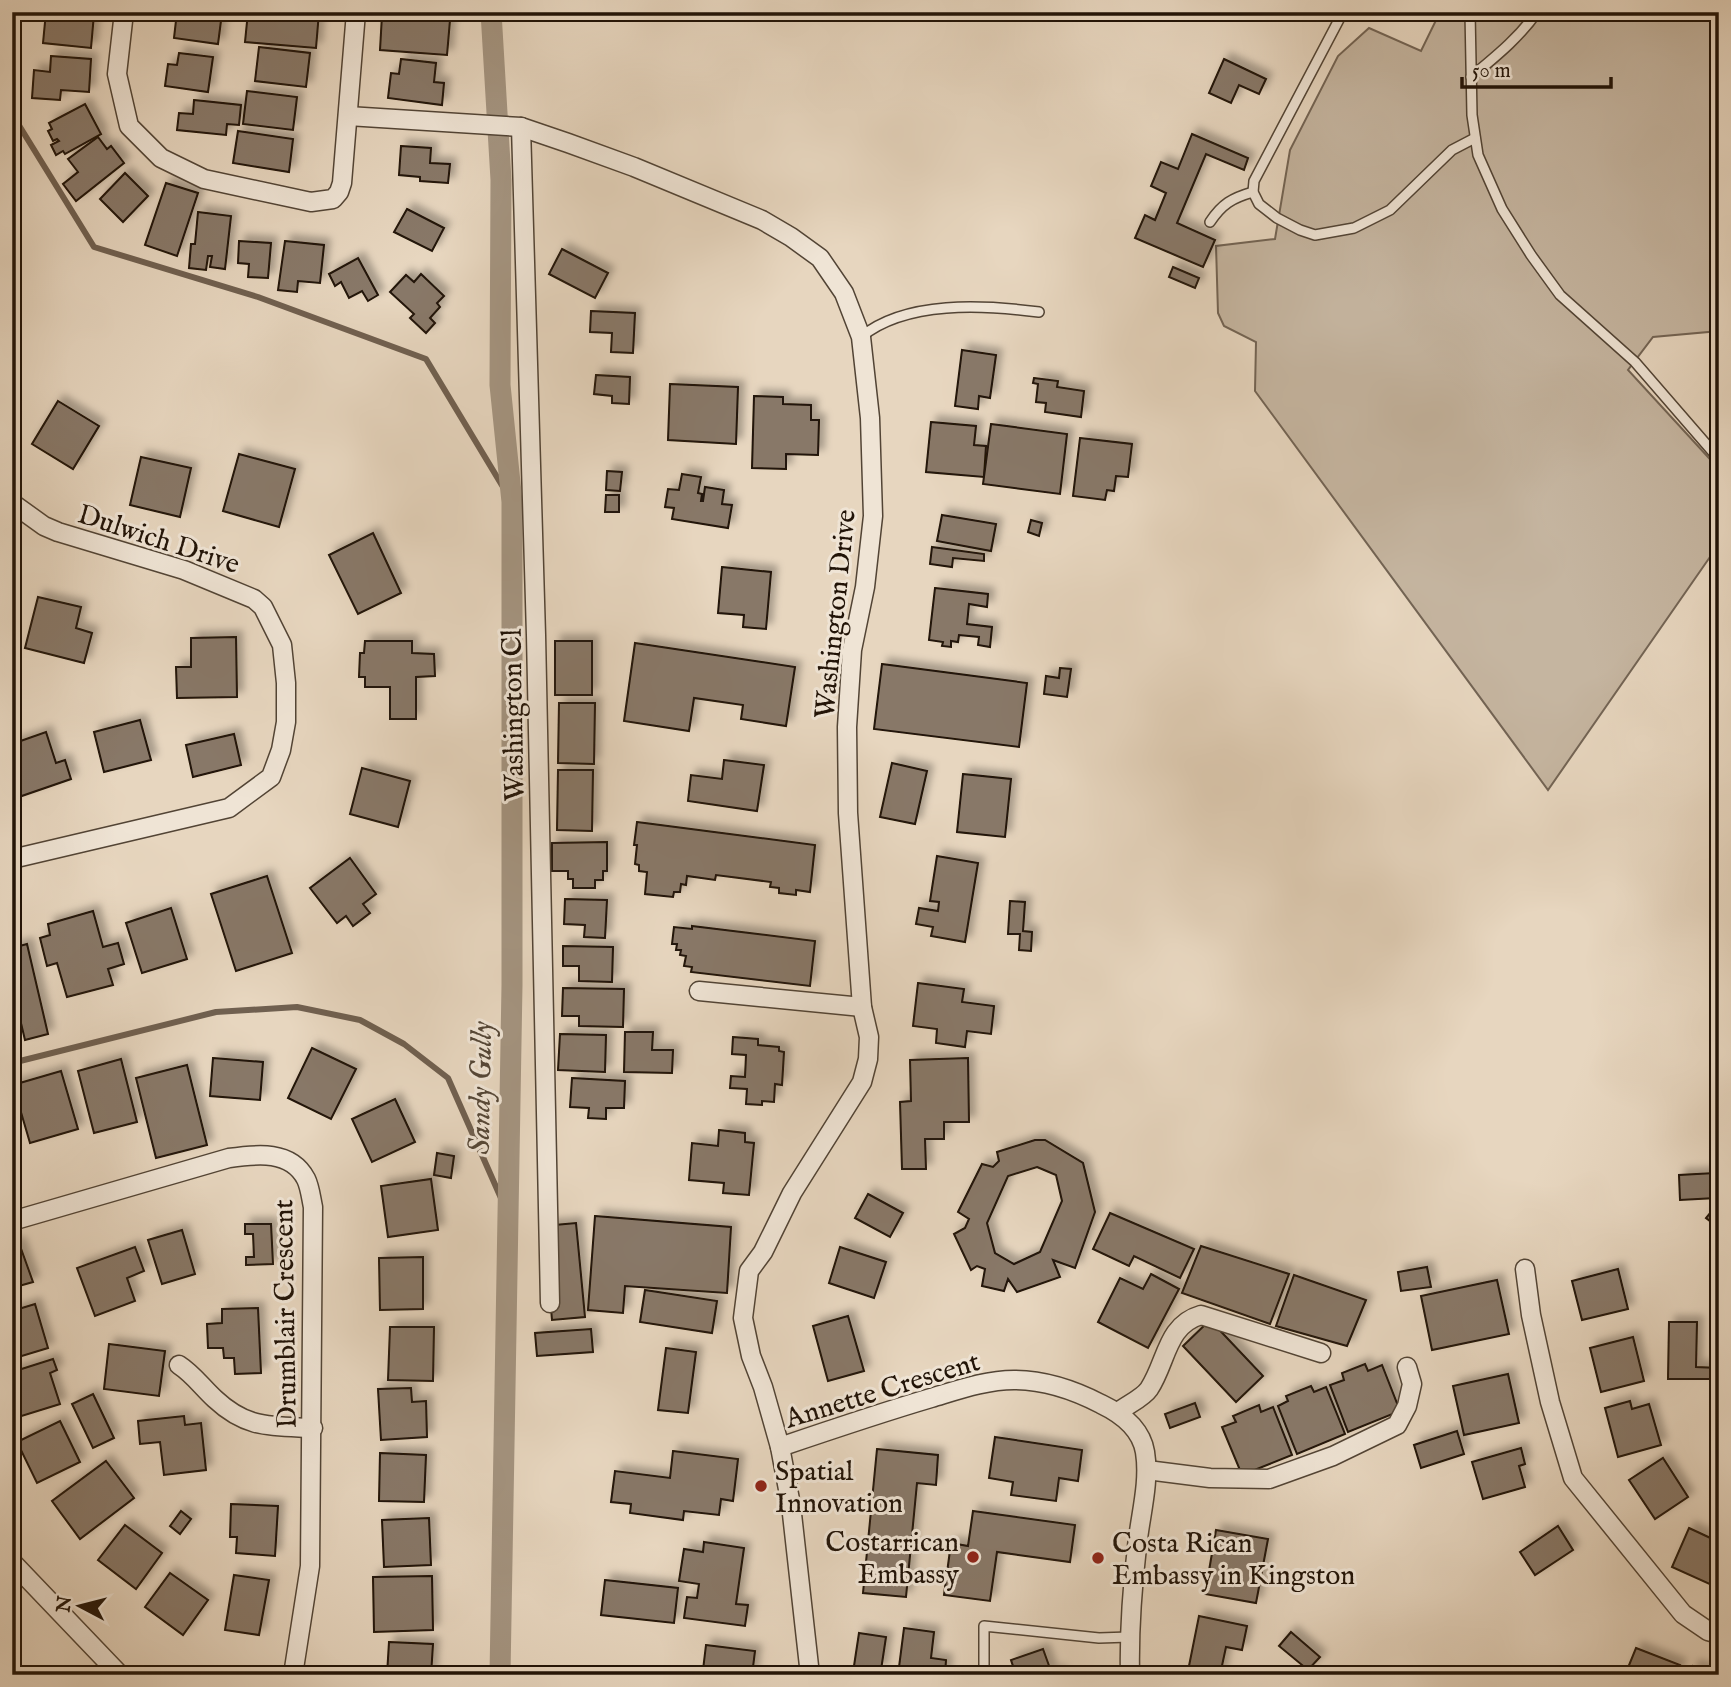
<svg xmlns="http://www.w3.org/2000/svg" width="1731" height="1687" font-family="'IM FELL English',serif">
  <defs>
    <filter id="shadow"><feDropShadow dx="6" dy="-6" stdDeviation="3.5" flood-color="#0004"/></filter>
  </defs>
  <rect width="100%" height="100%" fill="#e7d6bf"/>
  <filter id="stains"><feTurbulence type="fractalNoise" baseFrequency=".00286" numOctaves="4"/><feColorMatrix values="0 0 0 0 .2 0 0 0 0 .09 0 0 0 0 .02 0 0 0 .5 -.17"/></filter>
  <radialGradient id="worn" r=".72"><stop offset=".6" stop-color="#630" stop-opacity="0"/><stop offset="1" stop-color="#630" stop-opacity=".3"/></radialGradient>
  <polygon fill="#c5b5a0" stroke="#736454" stroke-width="2" points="1440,12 1719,12 1719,331 1653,337 1628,370 1719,469 1719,544 1548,790 1255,391 1256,342 1224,326 1218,313 1216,246 1275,239 1290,150 1338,56 1369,28 1421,51"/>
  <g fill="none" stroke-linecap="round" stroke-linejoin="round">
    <g stroke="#706050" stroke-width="6">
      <polyline points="12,94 18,12"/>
      <polyline points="12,114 94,247 258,297 426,359 512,502"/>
      <polyline points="12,1063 216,1012 297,1007 360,1020 404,1044 448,1078 508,1214"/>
    </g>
    <polyline stroke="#a49480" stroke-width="21" points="491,12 501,180 500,385 512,502 512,985 500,1675"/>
  </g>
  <g fill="#887867" stroke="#211307" stroke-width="2" fill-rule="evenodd" filter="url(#shadow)">
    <polygon points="46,12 94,14 91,48 43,43"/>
    <polygon points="177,12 222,13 218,44 174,38"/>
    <polygon points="248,12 319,12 316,48 245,42"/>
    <polygon points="382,15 450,20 447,55 380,50"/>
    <polygon points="259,47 310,53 306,87 255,81"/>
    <polygon points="179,53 213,57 208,92 165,86 168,64 177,65"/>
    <polygon points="51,56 91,59 89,92 61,90 60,100 32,98 34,70 50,72"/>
    <polygon points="401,59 436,63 434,82 444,83 442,105 388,98 391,73 399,74"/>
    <polygon points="1224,59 1266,79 1259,94 1239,85 1231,103 1209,93"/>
    <polygon points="247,91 297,97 293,130 243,124"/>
    <polygon points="194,100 241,105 239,125 227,124 226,135 177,130 179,113 193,114"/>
    <polygon points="85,104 101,134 65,154 63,151 56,155 51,145 59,141 57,139 53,141 48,131 52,129 49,123"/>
    <polygon points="238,131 293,139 289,172 233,163"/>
    <polygon points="1192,134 1248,158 1244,170 1206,154 1177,223 1215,240 1203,267 1135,238 1145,215 1155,220 1166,193 1151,186 1161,162 1178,169"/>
    <polygon points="98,137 107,149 111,146 124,163 76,201 63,184 78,172 68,159"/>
    <polygon points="401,146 431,148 430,163 450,164 448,183 420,181 420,177 399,175"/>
    <polygon points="125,173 148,196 123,222 100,199"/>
    <polygon points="166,183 198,193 177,256 145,245"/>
    <polygon points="407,209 444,228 432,251 394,232"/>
    <polygon points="198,212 231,216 225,269 210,267 212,256 208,256 206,270 189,268 191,244 195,244"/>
    <polygon points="239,241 271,243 268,278 248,277 249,264 238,263"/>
    <polygon points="285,241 324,245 320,283 298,281 297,292 278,290"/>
    <polygon points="562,249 608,273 595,298 549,274"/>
    <polygon points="358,258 378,295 368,301 362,291 349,298 341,282 335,286 329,274"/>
    <polygon points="1173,267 1199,278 1195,288 1169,277"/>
    <polygon points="421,274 444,296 437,303 440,307 430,318 435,323 426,333 410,318 414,314 390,292 406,275 414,282"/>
    <polygon points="591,311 635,313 633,353 611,352 612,333 590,332"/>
    <polygon points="962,350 996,355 990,398 979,396 978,409 955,406"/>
    <polygon points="596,375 630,377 629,404 612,403 612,396 594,394"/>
    <polygon points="1034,378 1058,381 1057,387 1084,391 1081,417 1045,412 1046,403 1036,402 1038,384 1033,383"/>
    <polygon points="670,384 738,387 736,444 668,440"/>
    <polygon points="754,396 783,397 783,404 811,405 811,420 819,420 818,455 786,454 786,469 752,468"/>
    <polygon points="58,401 99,426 73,469 32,444"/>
    <polygon points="931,422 976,426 974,445 986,446 984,477 926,472"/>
    <polygon points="991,424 1067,434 1060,494 983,484"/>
    <polygon points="1080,438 1132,444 1128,477 1116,476 1114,491 1107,490 1105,500 1073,496"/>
    <polygon points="239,454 295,469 279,527 223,511"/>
    <polygon points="141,457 191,468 180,517 130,505"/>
    <polygon points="607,471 622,472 620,491 606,490"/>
    <polygon points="682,474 701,477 698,493 702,494 701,501 703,501 705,487 724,490 722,504 732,505 728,528 672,519 674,508 665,507 668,489 679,490"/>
    <polygon points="606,495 619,495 619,512 605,512"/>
    <polygon points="942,515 996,524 991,551 937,541"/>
    <polygon points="1031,520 1042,523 1039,536 1028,532"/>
    <polygon points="373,533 401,593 358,614 329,555"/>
    <polygon points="932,547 984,554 984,561 953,558 952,567 930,564"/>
    <polygon points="722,567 771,572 766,629 743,627 744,615 718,613"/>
    <polygon points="935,588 988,594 987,607 969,604 967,624 992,627 990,647 978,645 979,637 959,635 958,642 951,641 951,647 942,646 943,642 929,640"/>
    <polygon points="38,597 81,607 76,628 92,633 84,663 25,648"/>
    <polygon points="236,637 237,697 177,698 176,667 191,667 191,638"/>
    <polygon points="365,641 412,641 412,653 434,654 435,676 416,677 416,719 390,719 390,687 365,687 365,677 359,677 360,653 364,653"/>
    <rect x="555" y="641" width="37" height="54"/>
    <polygon points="635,643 795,667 786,726 741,719 743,705 694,698 689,731 624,721"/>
    <polygon points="882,664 1027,683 1019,747 874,729"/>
    <polygon points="1060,668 1071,669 1067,697 1044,694 1046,676 1059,678"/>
    <polygon points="559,703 595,703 594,764 558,763"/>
    <polygon points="140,720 151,760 104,772 94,732"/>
    <polygon points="46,732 56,763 65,760 71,779 13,799 12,744"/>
    <polygon points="234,734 241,765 193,777 186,745"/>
    <polygon points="724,760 764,765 757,811 688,801 691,775 722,779"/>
    <polygon points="892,763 927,771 915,824 880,817"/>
    <polygon points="362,768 410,781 398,827 350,814"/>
    <polygon points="558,770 593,770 592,831 557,830"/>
    <polygon points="963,774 1011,779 1005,837 957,832"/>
    <polygon points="637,822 815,845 810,892 796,890 796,895 779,893 779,888 770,887 771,882 716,875 715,880 687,876 686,885 681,884 680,892 674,892 673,897 645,894 647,872 639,871 639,865 635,864 637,845 634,845"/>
    <polygon points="607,842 607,871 603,871 603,880 595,880 595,888 573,888 573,879 568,879 568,871 552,871 552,843"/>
    <polygon points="937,856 978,863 965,942 931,936 933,927 916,924 919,908 938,911 939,902 930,901"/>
    <polygon points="350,858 376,894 363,904 370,913 353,926 346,916 337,923 310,888"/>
    <polygon points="267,876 292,953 236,971 211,894"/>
    <polygon points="565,899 607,900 605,938 584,937 585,925 564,924"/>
    <polygon points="1010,901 1025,902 1023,931 1032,932 1031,951 1019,950 1020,934 1008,934"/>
    <polygon points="171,908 187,959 142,973 126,923"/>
    <polygon points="93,911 103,947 118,943 124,964 108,969 113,985 67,997 57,963 47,966 40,938 50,935 48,924"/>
    <polygon points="692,926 815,941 810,986 691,972 692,967 684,966 686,956 680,955 681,950 676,950 677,944 672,944 674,927 692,929"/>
    <polygon points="27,944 48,1034 25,1040 15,998 12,998 12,948"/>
    <polygon points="563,946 613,947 612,982 579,981 579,966 563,966"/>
    <polygon points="918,983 964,989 962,1002 994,1006 991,1034 967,1031 965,1047 936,1043 937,1029 913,1026"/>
    <polygon points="563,988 624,989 623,1027 579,1026 579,1016 562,1016"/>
    <polygon points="625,1032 653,1032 652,1050 673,1050 672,1073 624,1072"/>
    <polygon points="560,1034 606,1035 605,1072 558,1070"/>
    <polygon points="733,1037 758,1039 758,1045 779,1047 779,1051 784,1052 782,1085 775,1084 774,1102 762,1101 762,1105 746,1104 747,1089 730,1088 731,1076 745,1077 746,1055 732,1054"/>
    <polygon points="312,1048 356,1069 331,1119 288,1098"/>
    <polygon points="213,1058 263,1062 260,1100 210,1096"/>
    <polygon points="968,1058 969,1122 944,1122 944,1139 925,1139 926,1169 902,1169 900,1102 911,1101 910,1060"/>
    <polygon points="121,1059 137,1122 94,1133 78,1071"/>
    <polygon points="187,1065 207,1145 156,1158 136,1078"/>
    <polygon points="61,1071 78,1129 30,1143 13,1085"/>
    <polygon points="572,1078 625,1081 624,1108 606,1108 606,1119 588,1118 589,1108 570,1107"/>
    <polygon points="395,1099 415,1142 372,1162 352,1119"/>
    <polygon points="719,1130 745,1133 745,1142 754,1143 749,1195 723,1193 724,1183 689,1180 692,1143 718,1146"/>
    <path d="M1035 1140H1045L1083 1163 1095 1212 1075 1268 1053 1260 1060 1277 1017 1292 1008 1279 1004 1291 982 1286 985 1269 977 1266 971 1270 954 1234 965 1228 969 1219 958 1212 982 1164 993 1167 999 1161 997 1152ZM1037 1167 1056 1175 1062 1201 1040 1252 1014 1264 995 1253 987 1223 1008 1176Z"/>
    <polygon points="437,1153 454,1156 451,1178 434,1175"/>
    <polygon points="1715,1173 1716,1198 1680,1200 1679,1175"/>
    <polygon points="431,1179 438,1230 388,1237 381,1186"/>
    <polygon points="868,1194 903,1213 890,1237 855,1218"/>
    <polygon points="1719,1202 1719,1228 1706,1218"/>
    <polygon points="1110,1213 1194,1249 1180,1278 1134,1256 1129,1266 1093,1249"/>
    <polygon points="595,1216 731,1227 727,1293 625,1286 623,1313 588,1310"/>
    <polygon points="576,1223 585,1317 552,1320 544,1226"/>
    <polygon points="245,1224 271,1224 273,1264 246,1265 246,1257 254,1257 253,1234 245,1234"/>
    <polygon points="182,1230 195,1274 162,1284 148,1240"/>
    <polygon points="19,1243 33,1282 12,1288 12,1245"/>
    <polygon points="1201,1246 1289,1274 1270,1324 1182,1293"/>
    <polygon points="135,1247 144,1271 127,1278 135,1301 95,1316 77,1268"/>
    <polygon points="840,1247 886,1262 874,1298 829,1283"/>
    <polygon points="423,1257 423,1309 380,1310 379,1258"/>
    <polygon points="1427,1267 1431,1287 1401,1291 1398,1272"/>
    <polygon points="1618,1269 1628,1309 1582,1320 1572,1281"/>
    <polygon points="1151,1274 1179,1289 1148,1348 1098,1322 1120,1278 1143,1289"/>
    <polygon points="1294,1275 1366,1300 1347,1346 1276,1326"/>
    <polygon points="1497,1280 1509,1334 1432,1350 1421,1296"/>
    <polygon points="645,1290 717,1301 712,1333 640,1322"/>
    <polygon points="35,1304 48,1348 12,1359 12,1311"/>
    <polygon points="258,1308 261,1373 235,1374 234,1358 224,1358 223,1348 208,1348 207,1324 222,1323 222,1309"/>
    <polygon points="848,1316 864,1371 828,1381 813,1326"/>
    <polygon points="1210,1320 1263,1376 1236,1402 1183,1346"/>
    <polygon points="1669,1322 1697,1322 1696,1367 1719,1368 1719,1379 1668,1379"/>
    <polygon points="390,1327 434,1327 433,1381 388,1380"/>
    <polygon points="591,1329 593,1352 537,1356 535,1333"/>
    <polygon points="1633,1337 1644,1381 1601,1392 1590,1348"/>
    <polygon points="109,1344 165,1351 159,1396 104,1389"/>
    <polygon points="666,1348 696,1352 688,1413 658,1410"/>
    <polygon points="53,1359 57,1370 50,1373 60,1404 12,1419 12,1372"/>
    <polygon points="1365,1364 1368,1371 1382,1365 1400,1411 1348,1432 1330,1385 1344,1380 1342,1373"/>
    <polygon points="1508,1374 1519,1423 1464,1435 1453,1386"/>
    <polygon points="1311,1386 1314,1392 1326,1387 1345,1434 1297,1454 1278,1406 1288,1401 1286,1396"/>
    <polygon points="411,1388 412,1402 426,1401 427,1437 381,1440 378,1389"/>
    <polygon points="93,1394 114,1438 93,1448 72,1404"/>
    <polygon points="1630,1401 1632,1409 1649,1404 1661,1445 1618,1457 1605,1408"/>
    <polygon points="1195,1403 1200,1417 1170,1428 1165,1414"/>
    <polygon points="1259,1405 1261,1412 1273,1407 1292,1455 1242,1475 1222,1427 1236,1422 1233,1416"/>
    <polygon points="184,1416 185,1425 201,1423 206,1470 164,1475 160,1442 140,1444 138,1421"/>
    <polygon points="60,1421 80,1462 37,1483 17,1442"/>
    <polygon points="1457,1431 1464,1454 1421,1468 1414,1445"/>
    <polygon points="995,1437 1082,1450 1078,1481 1059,1478 1056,1501 1011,1495 1013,1482 989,1478"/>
    <polygon points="1521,1448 1525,1464 1519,1466 1525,1487 1483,1499 1472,1462"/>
    <polygon points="877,1449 938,1455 936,1485 917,1483 906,1597 863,1593"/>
    <polygon points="673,1451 738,1459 733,1501 721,1499 719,1515 684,1511 683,1520 630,1513 631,1504 611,1502 615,1471 670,1478"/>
    <polygon points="380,1453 426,1455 424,1502 379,1501"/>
    <polygon points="1663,1458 1688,1497 1655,1519 1629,1480"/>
    <polygon points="106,1461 134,1498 80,1539 52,1501"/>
    <polygon points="231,1504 278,1506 275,1556 236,1553 237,1537 230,1537"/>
    <polygon points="181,1511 191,1519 180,1534 170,1526"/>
    <polygon points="973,1511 1075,1525 1070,1562 997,1552 990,1601 944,1595 951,1543 968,1546"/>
    <polygon points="429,1518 431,1565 384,1567 382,1520"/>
    <polygon points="125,1525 162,1553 136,1589 98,1560"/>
    <polygon points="1558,1526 1573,1550 1535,1575 1520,1552"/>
    <polygon points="1689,1528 1719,1542 1719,1575 1714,1586 1672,1567"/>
    <polygon points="1216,1530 1268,1539 1256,1603 1205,1594"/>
    <polygon points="704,1542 744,1548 736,1604 748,1605 745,1626 684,1618 687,1597 697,1598 699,1584 679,1581 684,1549 703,1552"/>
    <polygon points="170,1573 208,1600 183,1635 145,1607"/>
    <polygon points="234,1575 269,1580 259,1635 225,1630"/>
    <polygon points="432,1576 433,1630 374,1632 373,1577"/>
    <polygon points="605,1580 678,1588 674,1623 601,1615"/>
    <polygon points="1199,1616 1247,1626 1242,1650 1226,1647 1220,1675 1188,1671"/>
    <polygon points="904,1628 934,1632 931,1658 946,1660 945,1675 898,1675"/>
    <polygon points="1291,1632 1320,1657 1308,1670 1279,1646"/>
    <polygon points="859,1633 886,1637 881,1670 854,1666"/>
    <polygon points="389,1642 433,1644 431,1675 387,1675"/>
    <polygon points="706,1645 755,1651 752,1675 715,1675 715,1671 703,1670"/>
    <polygon points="1636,1648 1680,1665 1676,1675 1625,1675"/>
    <polygon points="1043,1649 1052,1674 1059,1671 1061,1675 1016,1675 1011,1660"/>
    <polygon points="1693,1666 1717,1673 1716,1675 1691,1675"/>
  </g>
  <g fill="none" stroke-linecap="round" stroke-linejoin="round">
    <g stroke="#524435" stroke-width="12">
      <g id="lane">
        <polyline points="1343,12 1254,181 1253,192 1259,204 1277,218 1300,230 1315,235 1354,228 1390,210 1452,150 1475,138"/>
        <polyline points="1470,12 1472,115 1478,155 1502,209 1531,255 1560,295 1635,362 1719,459"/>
        <path d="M1471 77C1495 57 1519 38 1537 12"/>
        <path d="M1210 222C1222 204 1232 198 1253 192"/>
        <path d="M861 337C906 300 984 305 1039 312"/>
        <polyline points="984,1675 984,1626 1099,1638 1129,1637"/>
      </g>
    </g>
    <g stroke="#524435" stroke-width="21">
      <g id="street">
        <polyline points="124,12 117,74 129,126 161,158 204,179 311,202 333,199 339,192 342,183 356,12"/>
        <polyline points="348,116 521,127 568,143 634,167 762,220 791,237 820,258 844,293 861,337 870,418 873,516 865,587 852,650 847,727 848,813 862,1007 869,1037 868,1059 862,1082 792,1193 763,1252 749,1271 743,1318 751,1356 763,1387 780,1447 791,1505 810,1675"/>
        <polyline points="521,127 536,635 550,1303"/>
        <polyline points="12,503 44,526 58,532 184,570 254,599 263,607 282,645 286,683 286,722 281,750 271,777 229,808 12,859"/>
        <polyline points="699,991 862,1007"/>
        <path d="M12 1221 229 1158C257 1154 291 1150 306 1179 310 1187 311 1198 313 1207L310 1566 293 1675"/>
        <polyline points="1525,1269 1531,1315 1550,1402 1573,1478 1683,1614 1708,1631 1719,1634"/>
        <path d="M179 1365C193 1374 202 1387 215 1399 247 1429 271 1426 313 1428"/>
        <path d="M1118 1412C1127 1405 1143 1398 1149 1389 1167 1362 1166 1325 1201 1315L1321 1353"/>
        <path d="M780 1447C830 1430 880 1413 931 1398 958 1390 986 1380 1014 1380 1045 1380 1074 1390 1101 1404 1122 1414 1141 1428 1145 1452 1150 1483 1140 1516 1137 1547 1132 1590 1129 1632 1130 1675"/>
        <polyline points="1147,1470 1210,1478 1269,1479 1333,1456 1397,1425 1407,1406 1412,1384 1407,1367"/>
        <polyline points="12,1562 120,1675"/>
      </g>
    </g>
    <use href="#lane" stroke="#efe4d5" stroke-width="9"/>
    <use href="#street" stroke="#efe4d5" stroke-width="18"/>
  </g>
  <g fill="#8f2418" stroke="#efe4d5" stroke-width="2.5">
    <circle cx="761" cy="1486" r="7"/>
    <circle cx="973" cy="1557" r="7"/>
    <circle cx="1098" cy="1558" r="7"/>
  </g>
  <g text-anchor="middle" stroke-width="6" stroke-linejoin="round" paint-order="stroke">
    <g font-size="28" fill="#211307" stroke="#efe4d5">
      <text transform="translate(159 538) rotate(18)" y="10">Dulwich Drive</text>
      <text transform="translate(834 614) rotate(-84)" y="10">Washington Drive</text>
      <text transform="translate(512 715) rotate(-91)" y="10">Washington Cl</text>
      <text transform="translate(284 1314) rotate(-91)" y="10">Drumblair Crescent</text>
      <text transform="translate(882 1389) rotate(-17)" y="10">Annette Crescent</text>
    </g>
    <g font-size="28" fill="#211307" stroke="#efe4d5" text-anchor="start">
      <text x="775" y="1480">Spatial<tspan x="775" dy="32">Innovation</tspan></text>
      <text x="959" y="1551" text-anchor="end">Costarrican<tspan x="959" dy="32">Embassy</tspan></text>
      <text x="1112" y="1552">Costa Rican<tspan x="1112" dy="32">Embassy in Kingston</tspan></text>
    </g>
    <g font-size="30" font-style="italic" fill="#554737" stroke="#efe4d5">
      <text transform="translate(480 1088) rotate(-89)" y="10">Sandy Gully</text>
    </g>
  </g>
  <rect width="1731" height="1687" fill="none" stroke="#e7d6bf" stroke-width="42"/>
  <rect x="14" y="14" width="1703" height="1659" fill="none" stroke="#211307" stroke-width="3.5"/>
  <rect x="21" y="21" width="1689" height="1645" fill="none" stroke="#211307" stroke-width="2"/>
  <g transform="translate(80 1606) rotate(277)" stroke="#efe4d5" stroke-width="5" paint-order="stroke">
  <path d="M0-5L12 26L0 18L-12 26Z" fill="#211307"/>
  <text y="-10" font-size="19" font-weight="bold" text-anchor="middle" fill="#211307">N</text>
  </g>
  <path d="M1462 77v10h149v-10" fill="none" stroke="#211307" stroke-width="3.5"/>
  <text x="1472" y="77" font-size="21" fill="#211307" stroke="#efe4d5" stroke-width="5" paint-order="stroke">50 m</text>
  <rect width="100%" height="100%" filter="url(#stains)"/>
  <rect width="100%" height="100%" fill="url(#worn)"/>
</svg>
